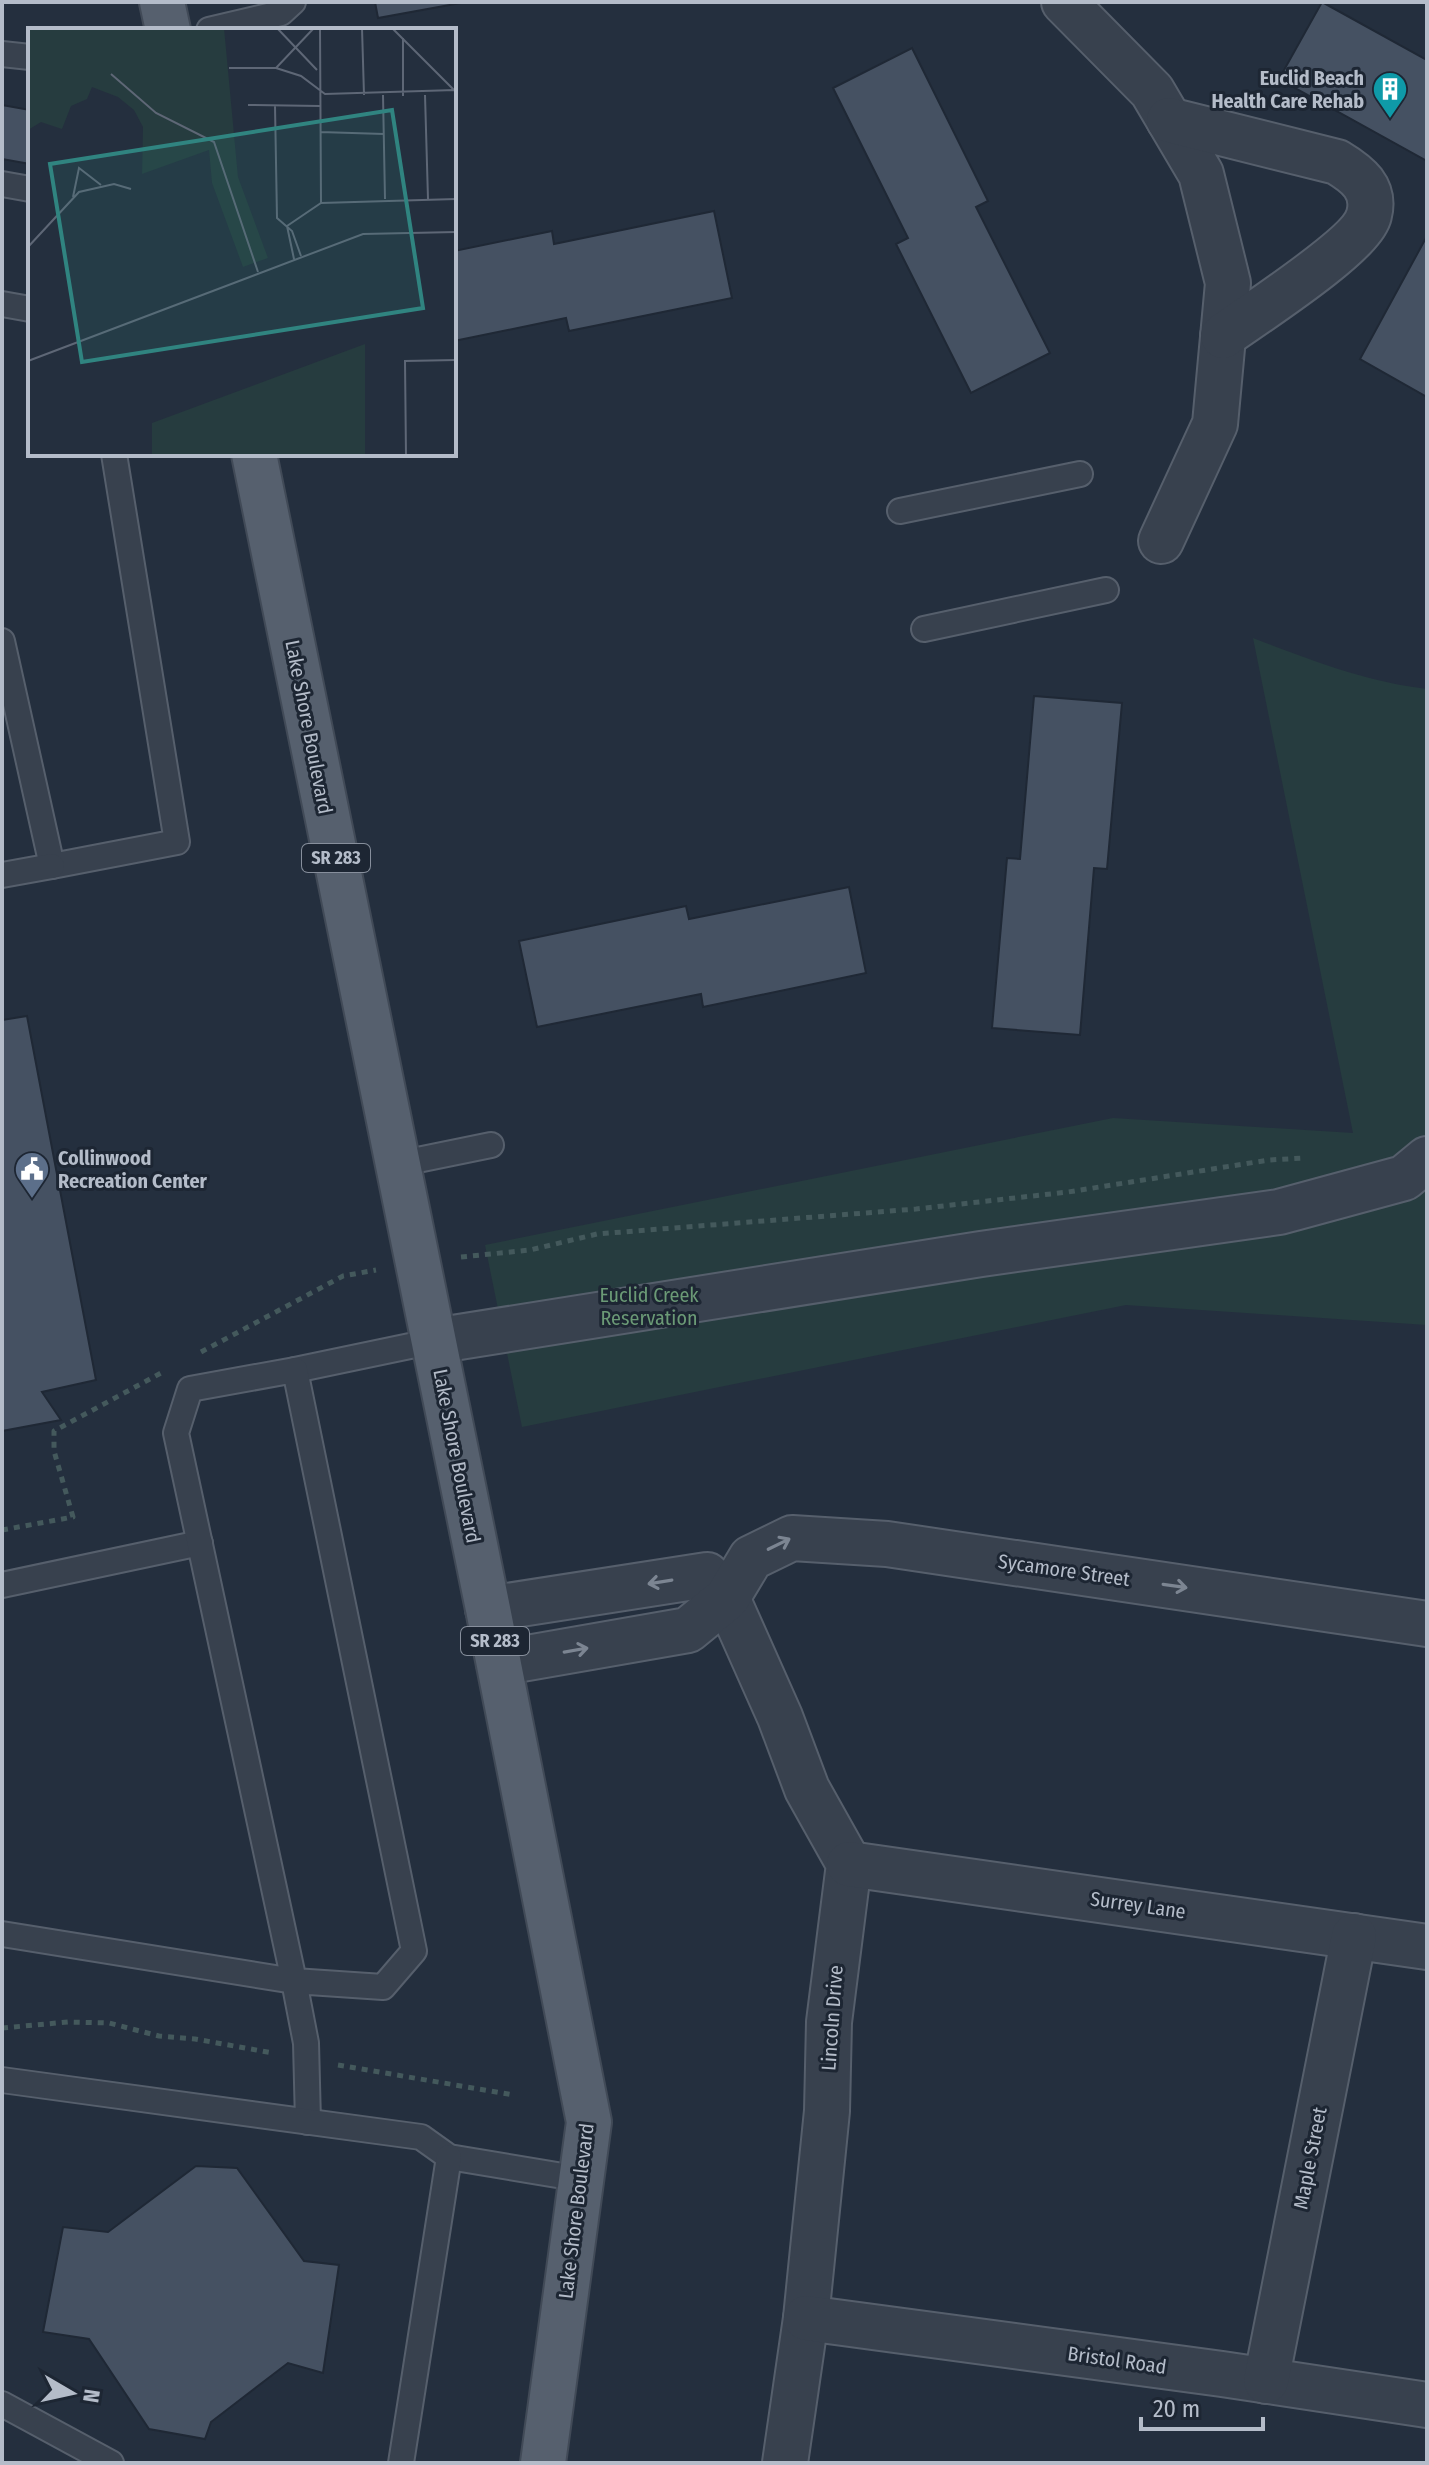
<svg xmlns="http://www.w3.org/2000/svg" width="1429" height="2465" font-family="'Fira Sans Condensed',sans-serif">
  <rect width="100%" height="100%" fill="#242f3e"/>
  <path fill="#263c3f" d="M1253 638C1310 660 1366 682 1427 689V1325L1126 1305 522 1427 485 1245 1113 1118 1353 1133Z"/>
  <g fill="#455162" stroke="#1f2835" stroke-width="2">
    <polygon points="375,2 466,2 378,18"/>
    <polygon points="1322,2 1427,60 1427,161 1279,79"/>
    <polygon points="912,48 988,201 976,207 1050,353 971,393 896,244 908,238 833,88"/>
    <polygon points="2,105 30,110 30,164 2,159"/>
    <polygon points="714,211 732,298 569,331 566,318 454,341 454,251 552,231 554,244"/>
    <polygon points="1427,236 1427,397 1360,359"/>
    <polygon points="1034,696 1122,703 1107,869 1094,868 1080,1035 992,1028 1007,858 1020,859"/>
    <polygon points="849,887 866,973 703,1007 701,994 537,1027 519,941 686,906 689,919"/>
    <polygon points="27,1016 96,1380 42,1392 61,1420 2,1431 2,1020"/>
    <polygon points="196,2166 237,2168 304,2261 339,2265 323,2373 288,2363 211,2422 205,2439 149,2429 89,2339 43,2332 63,2227 108,2232"/>
  </g>
  <g fill="none" stroke-linecap="round" stroke-linejoin="round">
    <g stroke="#565f6c" stroke-width="28">
      <g id="lane">
        <polyline points="209,30 281,13 293,2"/>
        <polyline points="2,54 30,57"/>
        <polyline points="2,184 30,189"/>
        <polyline points="2,304 30,309"/>
        <polyline points="900,511 1080,474"/>
        <polyline points="924,629 1106,590"/>
        <polyline points="2,641 52,866 177,842 114,454"/>
        <polyline points="2,875 52,866"/>
        <polyline points="398,1164 491,1145"/>
        <polyline points="295,1370 434,1341"/>
        <polyline points="2,1585 200,1543"/>
        <polyline points="2,1934 294,1981 383,1987 414,1951 295,1370 190,1389 176,1433 294,1981 306,2043 308,2122"/>
        <polyline points="2,2080 421,2137 449,2157 581,2179"/>
        <polyline points="2,2404 111,2463"/>
        <polyline points="401,2463 449,2157"/>
      </g>
    </g>
    <g stroke="#565f6c" stroke-width="48">
      <g id="street">
        <polyline points="1064,2 1152,91 1201,174 1228,283 1215,424 1161,541"/>
        <path d="M1169 120 1337 162C1357 174 1376 188 1369 215 1362 245 1252 315 1223 336"/>
        <polyline points="434,1341 981,1254 1279,1212 1404,1178 1427,1159"/>
        <polyline points="488,1609 707,1575 727,1598 780,1717 807,1789 849,1864 829,2022 827,2111 806,2318 785,2463"/>
        <polyline points="499,1663 688,1630 727,1598 751,1558 792,1538 887,1544 1427,1624"/>
        <polyline points="849,1864 1427,1947"/>
        <polyline points="806,2318 1222,2374 1427,2405"/>
        <polyline points="1266,2381 1354,1936"/>
      </g>
    </g>
    <g stroke="#414a57" stroke-width="48">
      <g id="primary">
        <polyline points="162,2 168,30"/>
        <polyline points="254,454 488,1609 589,2122 543,2463"/>
      </g>
    </g>
    <g stroke="#44595c" stroke-width="5" stroke-dasharray="6 6" stroke-linecap="butt">
      <polyline points="461,1257 530,1250 597,1234 916,1209 1068,1192 1269,1160 1304,1158"/>
      <polyline points="201,1352 343,1276 376,1270"/>
      <polyline points="2,1530 73,1517 54,1451 54,1431 161,1373"/>
      <polyline points="2,2028 68,2022 109,2023 159,2036 195,2039 273,2053"/>
      <polyline points="338,2065 514,2095"/>
    </g>
    <use href="#lane" stroke="#38414e" stroke-width="24"/>
    <use href="#street" stroke="#38414e" stroke-width="44"/>
    <use href="#primary" stroke="#56606e" stroke-width="44"/>
  </g>
  <defs><path id="oneway-shaft" d="M-6 0H5M1.5-3L5.5 0L1.5 3" fill="none" stroke-width="1.6" stroke-linecap="round" stroke-linejoin="round" transform="scale(2)"/></defs>
  <g stroke="#7c8592">
    <use href="#oneway-shaft" transform="translate(779 1544) rotate(-26)"/>
    <use href="#oneway-shaft" transform="translate(660 1582) rotate(171)"/>
    <use href="#oneway-shaft" transform="translate(1175 1586) rotate(8)"/>
    <use href="#oneway-shaft" transform="translate(576 1650) rotate(-10)"/>
  </g>
  <defs>
    <g id="building-pin" transform="scale(1.8)"><path d="M0 17L-7.5 6A9.5 9.5 0 1 1 7.5 6Z" fill="#0f9aa8" stroke="#1d2633"/><path d="M-4-6H4V6H1V3H-1V6H-4ZM-2.5-4.3h1.7v1.8h-1.7ZM.8-4.3h1.7v1.8H.8ZM-2.5-1h1.7V.8h-1.7ZM.8-1h1.7V.8H.8Z" fill="#fff"/></g>
    <g id="civic-pin" transform="scale(1.8)"><path d="M0 17L-7.5 6A9.5 9.5 0 1 1 7.5 6Z" fill="#5c6f8a" stroke="#1d2633"/><path d="M-.6-6.5H3V-4.5H.6V-3L4-1V1h2V6H-6V1h2V-1L-.6-3ZM-1.2 2.5V6h2.4V2.5Z" fill="#fff"/></g>
  </defs>
  <g fill-rule="evenodd">
    <use href="#building-pin" x="1390" y="89"/>
    <use href="#civic-pin" x="32" y="1169"/>
  </g>
  <g text-anchor="middle" stroke-width="6" stroke-linejoin="round" paint-order="stroke">
    <g fill="#1d2633" stroke="#878f9c" stroke-width="2">
      <rect x="302" y="844" width="68" height="28" rx="6"/>
      <rect x="461" y="1627" width="68" height="28" rx="6"/>
    </g>
    <g font-size="18" font-weight="bold" fill="#b4bcc9">
      <text x="336" y="864">SR 283</text>
      <text x="495" y="1647">SR 283</text>
    </g>
    <g font-size="20" font-weight="bold" fill="#b4bcc9" stroke="#1d2633" text-anchor="end">
      <text x="1364" y="85">Euclid Beach<tspan x="1364" dy="23">Health Care Rehab</tspan></text>
      <text x="58" y="1165" text-anchor="start">Collinwood<tspan x="58" dy="23">Recreation Center</tspan></text>
    </g>
    <g font-size="20" fill="#b4bcc9" stroke="#1d2633">
      <text transform="translate(309 727) rotate(79)" y="7">Lake Shore Boulevard</text>
      <text transform="translate(457 1456) rotate(79)" y="7">Lake Shore Boulevard</text>
      <text transform="translate(1064 1570) rotate(8)" y="7">Sycamore Street</text>
      <text transform="translate(1138 1905) rotate(8)" y="7">Surrey Lane</text>
      <text transform="translate(832 2018) rotate(-86)" y="7">Lincoln Drive</text>
      <text transform="translate(1310 2158) rotate(-79)" y="7">Maple Street</text>
      <text transform="translate(576 2211) rotate(-83)" y="7">Lake Shore Boulevard</text>
      <text transform="translate(1117 2360) rotate(8)" y="7">Bristol Road</text>
    </g>
    <g font-size="20" fill="#6b9a76" stroke="#1d2633">
      <text x="649" y="1302">Euclid Creek<tspan x="649" dy="23">Reservation</tspan></text>
    </g>
  </g>
  <g transform="translate(28 28)">
    <rect width="428" height="428" fill="#242f3e"/>
    <path d="M0 0H196L210 149 240 230 215 239 184 155 181 122 114 146 115 99 106 82 90 69 64 59 59 71 43 78 34 101 13 94 0 102ZM337 316V428H124V395Z" fill="#263c3f"/>
    <path fill="none" stroke="#5e6776" stroke-width="2" d="M249 0 289 42M292 0 293 175M334 0 336 67M364 0 428 64M201 40H248L286 0M248 40 273 48 297 66 427 62M83 46 128 85 186 114 230 244M355 67 357 171M397 67 400 171M375 68V10M220 77 292 78M247 78 249 190 264 203 273 228M292 104 356 106M45 169 51 140 73 157M259 198 293 175 428 171M259 198 266 231M0 219 51 164 86 156 103 161M0 333 335 206 428 204M378 428 377 333 428 332"/>
    <path fill="#308480" fill-opacity="0.15" stroke="#308480" stroke-width="4" d="M364 82 395 280 54 334 22 136Z"/>
    <rect width="428" height="428" fill="none" stroke="#b4bcc9" stroke-width="4"/>
  </g>
  <rect width="1429" height="2465" fill="none" stroke="#b4bcc9" stroke-width="8"/>
  <g transform="translate(72 2393) rotate(99)" stroke="#1d2633" stroke-width="6" paint-order="stroke">
  <path d="M0-6L14 30L0 20L-14 30Z" fill="#b4bcc9"/>
  <text y="-12" font-size="22" font-weight="bold" text-anchor="middle" fill="#b4bcc9">N</text>
  </g>
  <path d="M1141 2417v12h122v-12" fill="none" stroke="#b4bcc9" stroke-width="4"/>
  <text x="1153" y="2417" font-size="24" fill="#b4bcc9" stroke="#1d2633" stroke-width="6" paint-order="stroke">20 m</text>
</svg>
